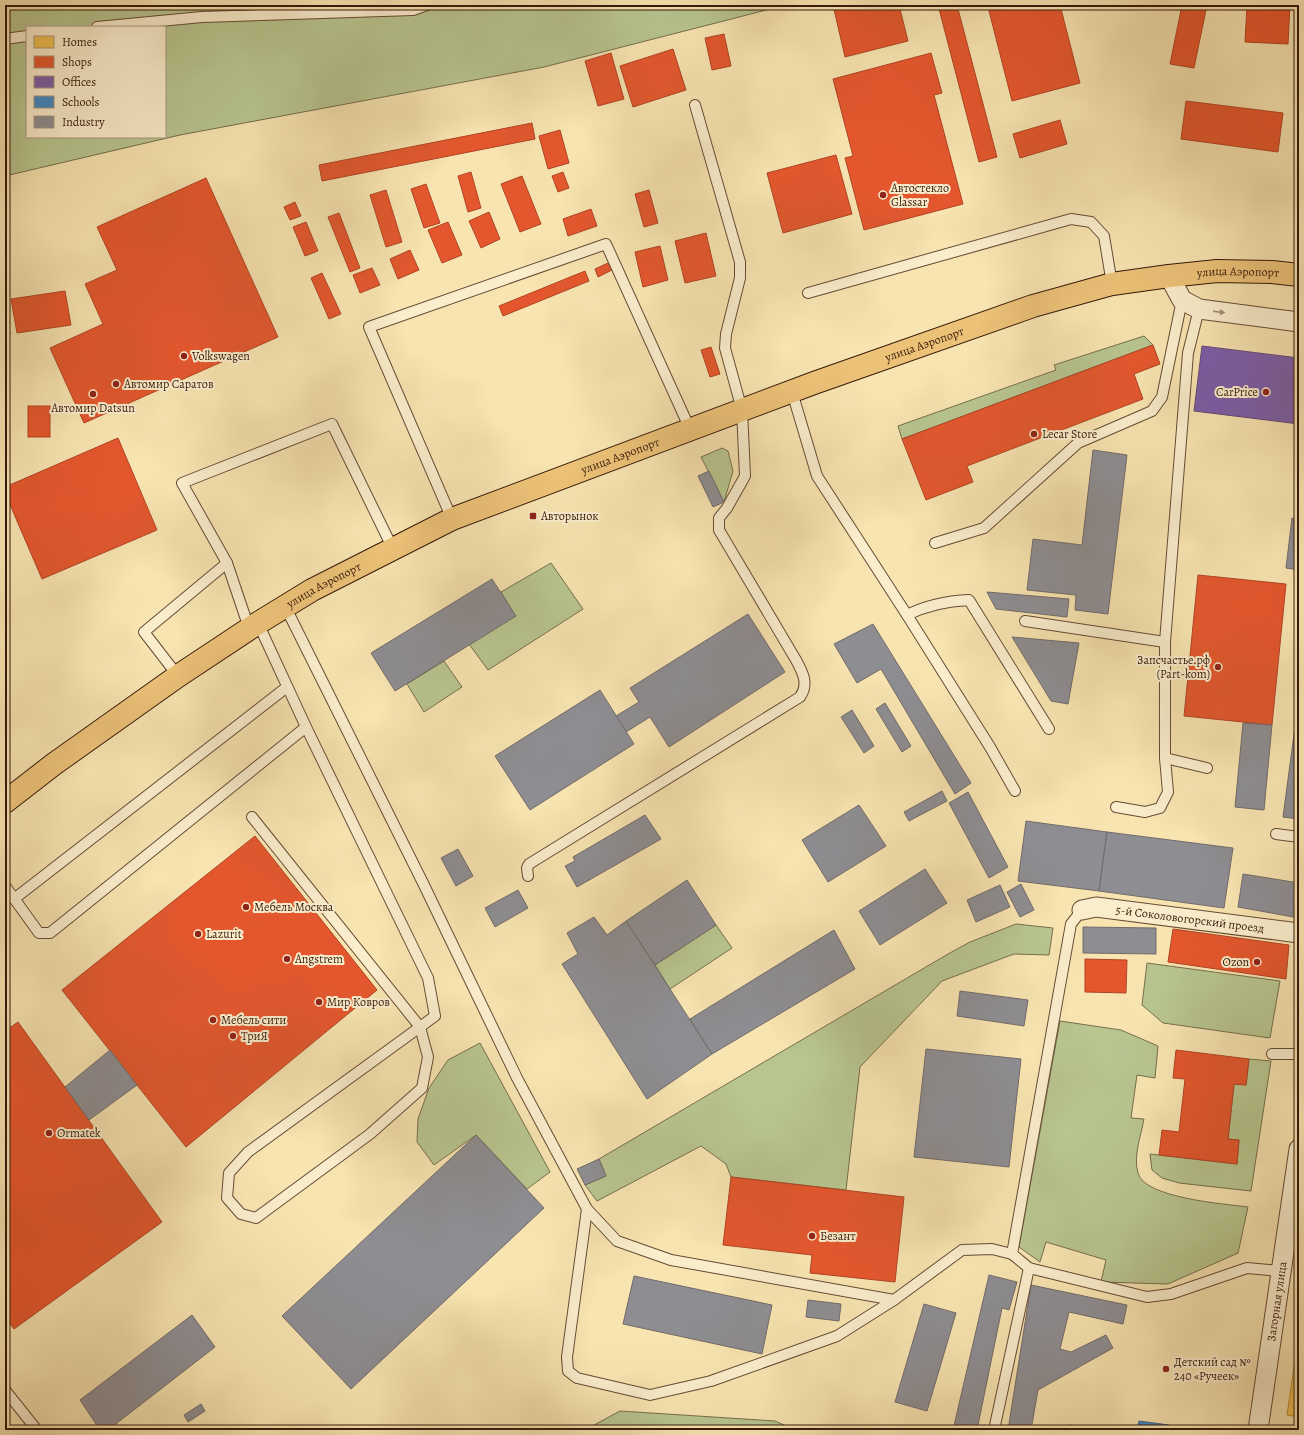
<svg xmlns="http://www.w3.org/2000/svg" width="1304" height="1435" font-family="Alegreya,serif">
  <rect width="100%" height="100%" fill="#f7e4b1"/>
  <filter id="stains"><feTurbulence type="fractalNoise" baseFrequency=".005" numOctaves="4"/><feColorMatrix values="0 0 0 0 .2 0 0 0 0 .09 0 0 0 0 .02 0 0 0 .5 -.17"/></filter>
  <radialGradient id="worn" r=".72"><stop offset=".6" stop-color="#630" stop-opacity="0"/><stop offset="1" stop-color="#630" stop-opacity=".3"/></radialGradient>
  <g fill="#b8c58f" stroke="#766e4c" fill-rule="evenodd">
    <path d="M5 5H786L544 67 180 135 5 176ZM27 27H165V137H27Z"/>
    <polygon points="1144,336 1153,345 902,439 898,426 1056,370 1054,365"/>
    <polygon points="722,448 728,451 733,471 724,502 701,457"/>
    <polygon points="551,563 583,609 488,670 469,644 515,616 501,592"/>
    <polygon points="444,661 462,687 424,712 407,684"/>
    <polygon points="1016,924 1053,928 1049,955 1014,954 942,981 860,1067 846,1190 731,1177 726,1164 701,1146 597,1201 585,1185 606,1176 599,1159 948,954 970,942"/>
    <polygon points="716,925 732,948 670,989 655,965"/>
    <polygon points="1147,963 1280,981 1270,1038 1163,1023 1142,1005"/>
    <path d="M1060 1021 1121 1030 1158 1046 1155 1078 1137 1075 1131 1118 1144 1119C1141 1136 1133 1156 1138 1173 1144 1198 1225 1204 1248 1207L1238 1253 1168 1284 1101 1282 1106 1260 1046 1242 1040 1262 1019 1247Z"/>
    <polygon points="480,1043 550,1172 527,1189 476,1135 434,1165 417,1142 418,1119 429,1088 448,1060"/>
    <polygon points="1249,1059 1271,1061 1251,1191 1179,1183 1162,1178 1152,1170 1150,1154 1237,1164 1239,1140 1228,1139 1234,1084 1246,1085"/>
    <polygon points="620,1411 775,1421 796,1430 585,1430"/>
  </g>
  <polygon fill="#f2c14e" stroke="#b98e3a" points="1299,1333 1299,1417 1287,1415"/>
  <g fill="#e4572e" stroke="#b04423">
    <polygon points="833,5 899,5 908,41 845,57"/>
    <polygon points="938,5 957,5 997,157 979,162"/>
    <polygon points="994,5 1060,5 1080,83 1012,101 988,7"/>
    <polygon points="1182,5 1207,5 1194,68 1170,64"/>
    <polygon points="1247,5 1290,5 1288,44 1245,42"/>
    <polygon points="724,34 731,66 712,70 705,38"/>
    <polygon points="673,49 686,90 633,107 620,66"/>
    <polygon points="611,53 624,99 598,106 585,61"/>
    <polygon points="931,53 942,93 934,95 963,204 864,230 845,158 853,156 833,79"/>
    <polygon points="1186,101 1283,113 1278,152 1181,139"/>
    <polygon points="1060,120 1067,144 1020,158 1013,134"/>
    <polygon points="532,123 535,139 322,181 319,165"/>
    <polygon points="560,130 569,163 548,169 539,136"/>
    <polygon points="836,155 852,214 783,233 767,173"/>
    <polygon points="471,172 481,208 468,212 458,176"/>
    <polygon points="563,172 569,188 558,192 552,176"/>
    <polygon points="522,176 541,224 520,232 501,184"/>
    <polygon points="206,178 278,337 84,423 50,348 103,324 85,284 117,270 97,227"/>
    <polygon points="426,184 440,223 424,228 411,189"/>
    <polygon points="386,190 402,242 386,247 370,195"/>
    <polygon points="649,190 658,223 644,227 635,194"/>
    <polygon points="295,202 301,216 290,220 284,207"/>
    <polygon points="591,209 597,226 568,236 563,219"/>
    <polygon points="489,212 500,239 481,248 469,221"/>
    <polygon points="339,213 360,268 350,272 328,217"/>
    <polygon points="306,222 318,251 305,256 293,227"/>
    <polygon points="448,222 462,255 442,263 428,230"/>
    <polygon points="706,233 716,276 685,283 675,241"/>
    <polygon points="660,246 668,280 643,287 635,252"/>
    <polygon points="410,250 419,270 398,279 390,259"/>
    <polygon points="608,263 612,270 598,277 595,269"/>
    <polygon points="372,268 380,285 360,293 353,275"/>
    <polygon points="585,271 589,281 503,316 499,306"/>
    <polygon points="322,273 341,314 329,319 311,278"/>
    <polygon points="65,291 71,325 17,333 11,299"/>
    <polygon points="5,305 10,334 5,335"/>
    <polygon points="1153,345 1160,364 1134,374 1143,399 967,466 973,482 926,500 902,439"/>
    <polygon points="711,347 720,374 710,377 701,350"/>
    <rect x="28" y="406" width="22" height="31"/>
    <polygon points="118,438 157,530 42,579 5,493 5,487"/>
    <polygon points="1198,575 1286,584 1272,725 1184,716"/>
    <polygon points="255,836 377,990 186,1147 62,990"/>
    <polygon points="1173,929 1289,945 1286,979 1168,962"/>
    <polygon points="1085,959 1127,960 1126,993 1085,992"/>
    <polygon points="18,1022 162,1222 14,1329 5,1317 5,1031"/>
    <polygon points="1176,1050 1249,1059 1246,1085 1234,1084 1228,1139 1239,1140 1237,1164 1159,1155 1162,1130 1179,1132 1185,1079 1173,1078"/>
    <polygon points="731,1177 904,1197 895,1282 810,1273 812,1255 723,1245"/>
  </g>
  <polygon fill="#7b5ea7" stroke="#664978" points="1202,346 1299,358 1299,424 1194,411"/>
  <g fill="#3f88c5" stroke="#3c668d">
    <polygon points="1139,1421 1169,1425 1169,1430 1137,1430"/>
    <polygon points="1070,1425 1102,1430 1069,1430"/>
  </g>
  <g fill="#8d8d92" stroke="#736a69">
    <polygon points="1093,450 1127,455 1108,614 1075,610 1076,595 1027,590 1033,539 1082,545"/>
    <polygon points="709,471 724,502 713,507 698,476"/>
    <polygon points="1292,518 1299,519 1299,570 1286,568"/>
    <polygon points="492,579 516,616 395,691 371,653"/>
    <polygon points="987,592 1069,599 1067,617 996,609"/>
    <polygon points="748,614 785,672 669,747 650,717 626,732 616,716 639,702 630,688"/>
    <polygon points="873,624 971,783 955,794 881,669 857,683 834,644"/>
    <polygon points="1012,637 1079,643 1068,704 1051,701"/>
    <polygon points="600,690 634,744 530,810 495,756"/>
    <polygon points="1299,697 1299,819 1283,817"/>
    <polygon points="885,703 911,746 902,752 876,709"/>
    <polygon points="852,710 874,746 864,753 841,717"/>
    <polygon points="1243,723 1272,725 1264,810 1235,807"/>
    <polygon points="942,791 947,801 909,821 904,812"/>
    <polygon points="968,792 1008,867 989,878 949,803"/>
    <polygon points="859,805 886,846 828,882 802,840"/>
    <polygon points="645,815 661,839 577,887 565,866 575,861 573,857"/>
    <polygon points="1026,821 1107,832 1099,891 1018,881"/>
    <polygon points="1107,832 1233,848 1224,908 1099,891"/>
    <polygon points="458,849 473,876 456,886 441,858"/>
    <polygon points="925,869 947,903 880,945 859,911"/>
    <polygon points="1243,874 1299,883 1299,918 1238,907"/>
    <polygon points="687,880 716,925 655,965 626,921"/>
    <polygon points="1021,884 1034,910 1020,917 1007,892"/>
    <polygon points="1000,885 1010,907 976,922 967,900"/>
    <polygon points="518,890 528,908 495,927 485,908"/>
    <polygon points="594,917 607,935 626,921 712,1054 647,1099 562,964 578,954 567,933"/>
    <polygon points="1083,927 1156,928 1156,954 1083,953"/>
    <polygon points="834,930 855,969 712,1054 690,1019"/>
    <polygon points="960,991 1028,1000 1024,1026 957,1016"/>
    <polygon points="926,1049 1021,1059 1009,1167 914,1157"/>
    <polygon points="110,1050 137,1085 89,1120 65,1087"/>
    <polygon points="476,1135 544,1208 351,1389 282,1316"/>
    <polygon points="599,1159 606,1176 585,1185 577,1169"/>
    <polygon points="989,1275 1017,1282 1009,1310 1002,1308 977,1430 953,1430"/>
    <polygon points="634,1276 772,1305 762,1354 623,1324"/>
    <polygon points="1031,1285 1127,1305 1123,1324 1069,1312 1060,1349 1071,1352 1106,1335 1113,1348 1038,1390 1031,1430 1008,1430"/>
    <polygon points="808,1300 841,1304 839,1321 806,1317"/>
    <polygon points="924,1304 956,1313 927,1411 895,1402"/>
    <polygon points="192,1315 215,1347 108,1430 100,1430 80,1400"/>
    <polygon points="201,1404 205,1411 188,1422 184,1415"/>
  </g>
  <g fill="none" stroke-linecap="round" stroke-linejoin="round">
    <g stroke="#664b34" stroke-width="12">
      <g id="lane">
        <polyline points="97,27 202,17 413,10 427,5"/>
        <polyline points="5,39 27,36"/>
        <polyline points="808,293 1071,219 1091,222 1104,236 1112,284"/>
        <polyline points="1199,309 1188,353 1165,642 1165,758 1207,768"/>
        <polyline points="792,392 817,476 907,615 990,747 1015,791"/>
        <polyline points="452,519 369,327 606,244 690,429"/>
        <polyline points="935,543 984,528 1078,443 1152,411 1162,397 1182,300"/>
        <polyline points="285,606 423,883 517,1078 587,1209 617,1241 671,1260 894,1300 962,1250 992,1249 1012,1254"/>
        <path d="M907 615C927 605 947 601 969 600L1049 729"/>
        <polyline points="1025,621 1165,642"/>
        <polyline points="249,628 227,563 182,483 332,424 393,549"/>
        <polyline points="178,676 144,632 227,563"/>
        <polyline points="1116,807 1145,812 1160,808 1168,792 1165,758"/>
        <polyline points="252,817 420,1027 428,1057 422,1088 370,1134 256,1218 241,1214 227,1198 229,1173 248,1152 420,1027 435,1016 428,978 306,727 258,623"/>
        <polyline points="1276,834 1299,837"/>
        <path d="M528 876 527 868 529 864 800 697C809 684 803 673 796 660L719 530V518L727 508 745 476 742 410 725 348 726 334 740 278V262L695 105"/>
        <polyline points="5,886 39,933 50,933 306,727"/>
        <polyline points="14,899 287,687"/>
        <polyline points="1082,910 1071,924 1012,1254 1029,1268 1147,1297 1171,1294 1247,1268 1281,1271"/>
        <polyline points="1272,1054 1299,1054"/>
        <polyline points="587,1209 567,1357 568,1371 577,1378 650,1395 711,1381 837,1336 894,1300"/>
        <polyline points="5,1390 37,1430"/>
        <polyline points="994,1430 1029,1268"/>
      </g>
    </g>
    <g stroke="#664b34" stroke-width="21">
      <g id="street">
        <polyline points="1169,276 1182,300 1199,309 1299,322"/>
        <path id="s1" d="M1082 910 1096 907 1299 933"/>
        <path id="s2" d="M1258 1430 1299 1149"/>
      </g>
    </g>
    <g stroke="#35180a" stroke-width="24">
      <g id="primary">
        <path id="s3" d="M5 802 54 764 178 676 258 623 312 590 452 519 814 383 1033 306 1112 284 1169 276 1217 271 1272 272 1299 275"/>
      </g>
    </g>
    <use href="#lane" stroke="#faedcc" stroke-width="10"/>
    <use href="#street" stroke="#faedcc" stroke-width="19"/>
    <use href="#primary" stroke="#ecc278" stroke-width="22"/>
  </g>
  <defs><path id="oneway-solid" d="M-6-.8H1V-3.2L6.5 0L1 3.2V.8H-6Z"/></defs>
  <use fill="#a18d75" href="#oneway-solid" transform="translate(1219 312) rotate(7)"/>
  <g fill="#8f2418" stroke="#faedcc" stroke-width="1.5">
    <circle cx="883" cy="195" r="4"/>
    <circle cx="184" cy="356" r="4"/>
    <circle cx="116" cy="384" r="4"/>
    <circle cx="1266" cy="392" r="4"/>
    <circle cx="93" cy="394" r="4"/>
    <circle cx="1034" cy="434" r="4"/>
    <rect x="529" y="512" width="8" height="8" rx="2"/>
    <circle cx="1218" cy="667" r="4"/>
    <circle cx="246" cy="907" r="4"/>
    <circle cx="198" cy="934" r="4"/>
    <circle cx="287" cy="959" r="4"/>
    <circle cx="1257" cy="962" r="4"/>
    <circle cx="319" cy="1002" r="4"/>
    <circle cx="213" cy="1020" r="4"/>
    <circle cx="233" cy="1036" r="4"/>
    <circle cx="49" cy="1133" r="4"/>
    <circle cx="812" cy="1236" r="4"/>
    <circle cx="1166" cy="1369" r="4"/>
  </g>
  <g text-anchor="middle" stroke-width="4" stroke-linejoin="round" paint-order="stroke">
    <g font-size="12" fill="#35180a" stroke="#faedcc" text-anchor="start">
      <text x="891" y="192">Автостекло<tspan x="891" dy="14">Glassar</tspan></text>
      <text x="192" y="360">Volkswagen</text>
      <text x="124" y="388">Автомир Саратов</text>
      <text x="1258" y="396" text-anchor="end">CarPrice</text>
      <text x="93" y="412" text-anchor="middle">Автомир Datsun</text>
      <text x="1042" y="438">Lecar Store</text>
      <text x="541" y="520">Авторынок</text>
      <text x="1210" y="664" text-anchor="end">Запсчастье.рф<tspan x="1210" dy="14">(Part-kom)</tspan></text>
      <text x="254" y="911">Мебель Москва</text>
      <text x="206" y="938">Lazurit</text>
      <text x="295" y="963">Angstrem</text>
      <text x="1249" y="966" text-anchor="end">Ozon</text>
      <text x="327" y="1006">Мир Ковров</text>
      <text x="221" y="1024">Мебель сити</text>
      <text x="241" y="1040">ТриЯ</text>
      <text x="57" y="1137">Ormatek</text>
      <text x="820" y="1240">Безант</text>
      <text x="1174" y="1366">Детский сад №<tspan x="1174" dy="14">240 «Ручеек»</tspan></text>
    </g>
    <g font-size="12" fill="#35180a" stroke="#faedcc">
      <text dy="4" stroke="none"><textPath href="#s3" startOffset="1358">улица Аэропорт</textPath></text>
      <text dy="4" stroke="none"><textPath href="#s3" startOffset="1034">улица Аэропорт</textPath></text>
      <text dy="4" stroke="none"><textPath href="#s3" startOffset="710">улица Аэропорт</textPath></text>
      <text dy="4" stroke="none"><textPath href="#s3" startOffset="386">улица Аэропорт</textPath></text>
      <text dy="4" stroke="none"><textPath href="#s1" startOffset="109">5-й Соколовогорский проезд</textPath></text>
      <text dy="4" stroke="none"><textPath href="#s2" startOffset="130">Загорная улица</textPath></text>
    </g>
  </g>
  <rect width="1304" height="1435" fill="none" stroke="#f7e4b1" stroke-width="20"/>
  <rect x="6" y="6" width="1292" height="1423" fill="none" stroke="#35180a" stroke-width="2"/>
  <rect x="10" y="10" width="1284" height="1415" fill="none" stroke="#35180a"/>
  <rect x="26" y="26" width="140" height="112" fill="#faedcc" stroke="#ab987e"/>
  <rect x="34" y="36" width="20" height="12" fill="#f2c14e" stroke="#ab987e"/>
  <text x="62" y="46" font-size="12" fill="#35180a">Homes</text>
  <rect x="34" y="56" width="20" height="12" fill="#e4572e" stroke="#ab987e"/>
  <text x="62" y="66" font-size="12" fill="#35180a">Shops</text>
  <rect x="34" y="76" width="20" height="12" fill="#7b5ea7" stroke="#ab987e"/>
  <text x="62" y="86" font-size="12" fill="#35180a">Offices</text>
  <rect x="34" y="96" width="20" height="12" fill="#3f88c5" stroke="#ab987e"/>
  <text x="62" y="106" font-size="12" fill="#35180a">Schools</text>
  <rect x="34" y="116" width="20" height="12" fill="#8d8d92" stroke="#ab987e"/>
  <text x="62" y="126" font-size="12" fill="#35180a">Industry</text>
  <rect width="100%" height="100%" filter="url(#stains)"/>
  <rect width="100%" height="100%" fill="url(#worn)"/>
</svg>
